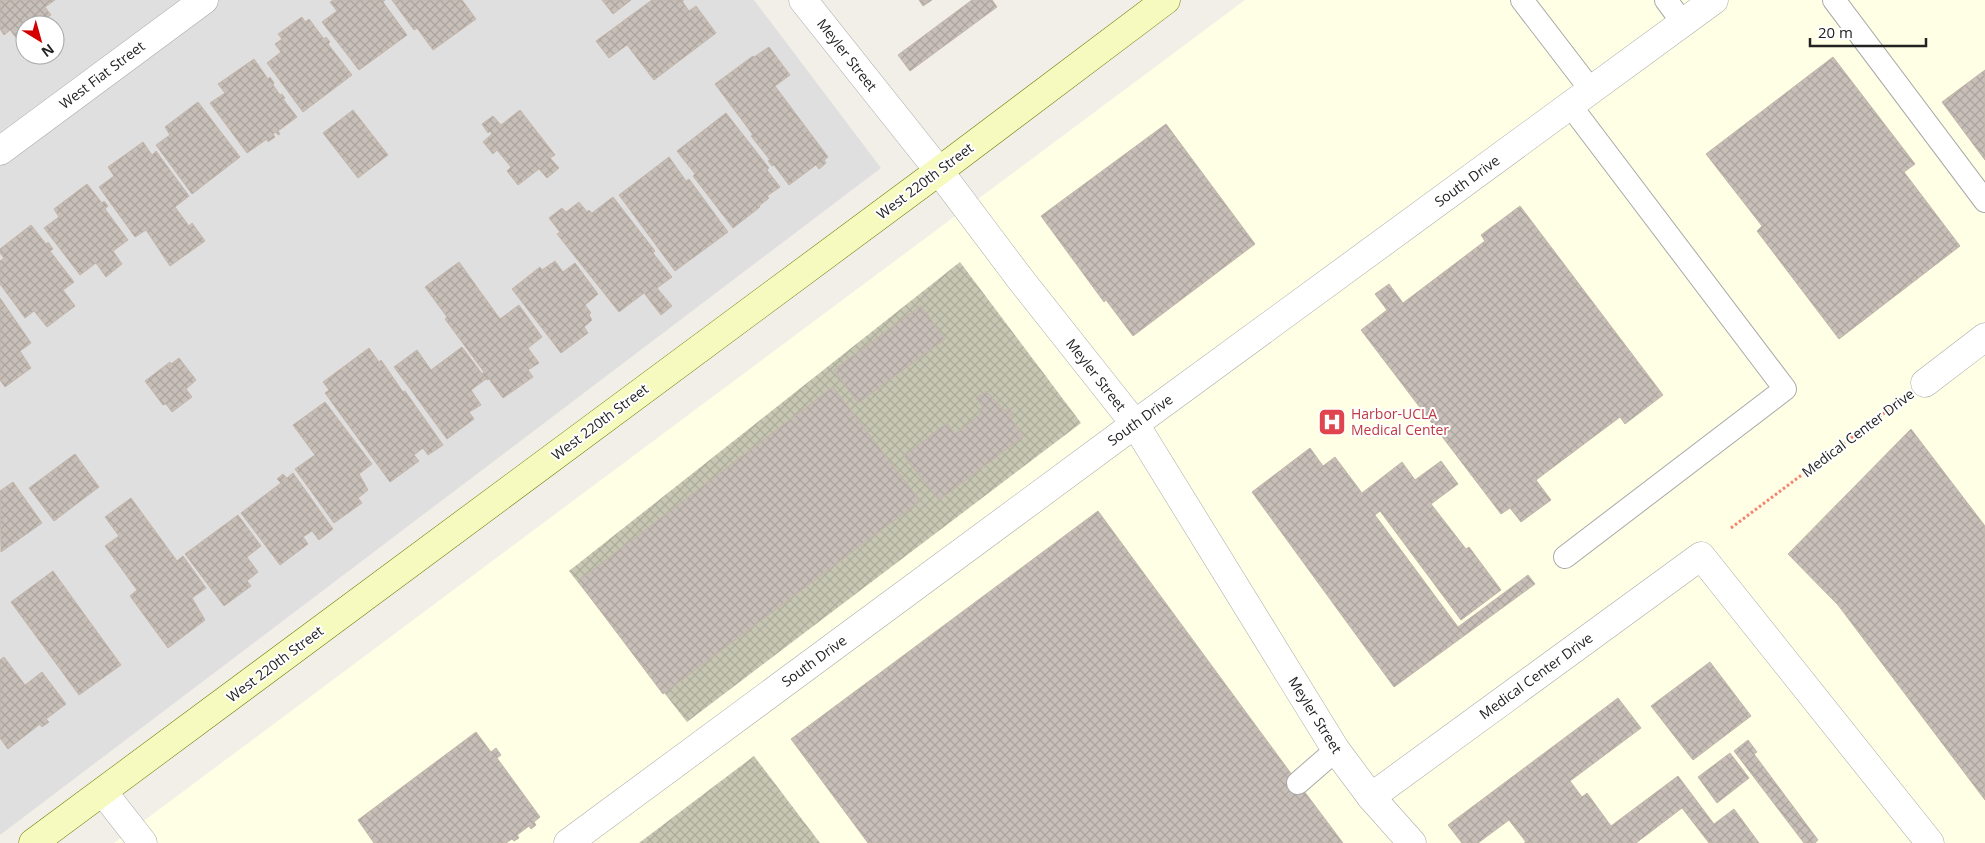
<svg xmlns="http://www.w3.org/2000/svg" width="1985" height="843" font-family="'Open Sans',sans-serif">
  <defs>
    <pattern id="construction-cross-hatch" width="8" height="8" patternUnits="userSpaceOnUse" patternTransform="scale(1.25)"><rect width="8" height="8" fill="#c7c7b4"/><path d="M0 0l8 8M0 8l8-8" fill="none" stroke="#abab9a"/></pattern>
    <pattern id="building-cross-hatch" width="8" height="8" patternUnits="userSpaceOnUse" patternTransform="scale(1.25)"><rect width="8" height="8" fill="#c7bfb8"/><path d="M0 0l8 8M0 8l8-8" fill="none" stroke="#aba49e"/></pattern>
  </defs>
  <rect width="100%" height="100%" fill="#f2efe9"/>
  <path fill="#e0dfdf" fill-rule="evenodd" d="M0 0H754L881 168 0 835ZM25 25H55V55H25Z"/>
  <polygon fill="#ffffe5" points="1245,0 1985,0 1985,843 114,843"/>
  <g fill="url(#construction-cross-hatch)">
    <polygon points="960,262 1081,423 687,722 569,571"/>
    <polygon points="754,756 820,843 639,843"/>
  </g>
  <g fill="url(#building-cross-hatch)" stroke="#c4b6ab">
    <polygon points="0,0 55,0 45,7 51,15 38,25 25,25 25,35 18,40 10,30 4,35 0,29"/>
    <polygon points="334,0 385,0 383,2 407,35 359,70 322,22 337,11 330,2"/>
    <polygon points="392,0 462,0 476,19 433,50 417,28 414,30"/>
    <polygon points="602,0 631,0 613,14"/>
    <polygon points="652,0 684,0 682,1 689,11 696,6 716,33 654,80 627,45 609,58 596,41"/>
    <polygon points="919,0 932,0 923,6"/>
    <polygon points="972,0 992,0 997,7 910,71 898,55"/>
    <polygon points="302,17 305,22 309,19 324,39 326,37 330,42 328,44 352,75 303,112 267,63 281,52 275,44 282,39 278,34"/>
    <polygon points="769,47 790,75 775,86 828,157 824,160 826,163 819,169 816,165 789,185 774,165 772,166 768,161 770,160 751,136 753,135 715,84 753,56 754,57"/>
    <polygon points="1833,57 1915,164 1904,172 1960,246 1839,339 1757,231 1762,226 1706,154"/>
    <polygon points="254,59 268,79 270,77 274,83 273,85 280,95 282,94 285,98 283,99 297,117 278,131 280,134 278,135 276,132 273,134 275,137 268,142 267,139 247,153 210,103 225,93 218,84"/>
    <polygon points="1985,70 1985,160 1942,102"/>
    <polygon points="198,102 240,157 192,194 156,145 170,135 165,127"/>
    <polygon points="353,110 388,155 358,178 323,133"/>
    <polygon points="520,110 555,155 550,158 559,168 547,178 539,169 518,185 507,171 511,167 497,150 493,154 483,142 492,134 490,131 488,133 482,124 493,116 501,125"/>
    <polygon points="726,113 769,168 767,170 780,187 767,196 769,198 759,206 760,207 733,228 693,176 695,174 677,151"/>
    <polygon points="1166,124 1255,244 1133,336 1106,300 1104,302 1041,216"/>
    <polygon points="143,142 152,155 156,151 189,196 175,207 189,226 192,223 205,241 170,266 146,230 135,237 99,187 114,176 108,167"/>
    <polygon points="669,157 686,181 689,179 728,232 675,271 619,195"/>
    <polygon points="87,184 102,203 104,201 108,206 105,209 128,240 113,251 122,264 106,277 96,263 80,275 44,228 59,217 54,209"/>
    <polygon points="613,197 655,251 653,253 672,277 657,288 672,306 661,315 644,293 619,312 557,234 560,232 549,218 562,208 566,212 579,202 587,212 589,210 592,213"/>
    <polygon points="1520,206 1663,395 1625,424 1620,417 1536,480 1551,500 1521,522 1510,508 1501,514 1361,330 1387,310 1375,294 1389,284 1403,303 1485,241 1481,235"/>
    <polygon points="31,225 46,244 48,242 53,249 50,251 74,282 63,290 75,306 47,327 34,311 25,318 0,284 0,261 4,258 0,253 0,249"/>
    <polygon points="555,261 563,272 575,263 598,294 585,305 591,313 589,315 592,320 584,327 588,333 561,353 512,289 540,267 542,270"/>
    <polygon points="459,262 500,319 519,305 542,337 528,348 539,363 528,370 533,377 503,398 489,379 487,380 482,374 484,372 445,319 447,317 425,287"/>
    <polygon points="0,298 31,343 20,351 31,368 5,387 0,380"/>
    <polygon points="921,306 945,339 858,403 834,370"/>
    <polygon points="462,347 486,379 471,390 481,405 469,412 474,419 447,439 394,367 417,350 431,370"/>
    <polygon points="369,348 379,362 381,360 403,392 405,391 443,445 428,455 423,448 414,455 419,461 390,482 325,393 329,390 323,382"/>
    <polygon points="179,358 196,380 186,389 192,397 172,412 166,404 163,405 145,381 170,362 171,364"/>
    <polygon points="833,387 920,501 663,694 578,581"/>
    <polygon points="986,391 1005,411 1009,408 1013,414 1009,417 1024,436 939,500 904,456 947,423 955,434 981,414 979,411 984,408 976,398"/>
    <polygon points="325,402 372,464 359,474 368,490 358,498 362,503 334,523 295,469 315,455 293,425"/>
    <polygon points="1911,429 1985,526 1985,800 1838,605 1788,554"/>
    <polygon points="1310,448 1323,466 1335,457 1362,493 1402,462 1415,480 1441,461 1458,484 1431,504 1466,549 1469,547 1501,590 1461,620 1380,511 1375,515 1458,627 1528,575 1535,584 1394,687 1252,492"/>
    <polygon points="75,454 99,487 54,521 29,488"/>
    <polygon points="293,473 333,529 319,540 312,531 303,537 308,544 280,565 241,513 281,483 277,479 283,474 287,478"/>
    <polygon points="13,482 42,523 1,552 0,491"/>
    <polygon points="131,498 177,561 183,556 206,588 192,598 205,620 168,648 130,596 137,590 105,546 119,536 105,517"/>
    <polygon points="1098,511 1298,783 1343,843 868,843 791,739"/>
    <polygon points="238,515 261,546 247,557 258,572 247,581 251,586 224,606 185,554"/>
    <polygon points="53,571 121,665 79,695 11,602"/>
    <polygon points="4,657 25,685 42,672 66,704 46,719 49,722 42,727 40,724 8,749 0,738 0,660"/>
    <polygon points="1710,662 1751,716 1693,760 1651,706"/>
    <polygon points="1618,698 1641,728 1570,781 1582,797 1587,793 1611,826 1678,776 1714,824 1734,809 1759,843 1709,843 1682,808 1636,843 1524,843 1526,842 1509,820 1478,843 1462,843 1448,825"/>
    <polygon points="476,732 491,752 496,748 501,755 497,758 540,817 534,822 536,825 531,829 529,826 517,835 519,838 514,841 512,839 506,843 374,843 358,820"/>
    <polygon points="1748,740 1757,752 1754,754 1818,840 1815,843 1804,843 1734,751"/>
    <polygon points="1730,753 1749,778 1717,803 1698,777"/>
  </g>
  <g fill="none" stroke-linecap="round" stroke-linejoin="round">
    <g stroke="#a9a9a9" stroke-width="24">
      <g id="lane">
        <polyline points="1522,0 1591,90"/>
        <polyline points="1666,0 1683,23"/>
        <polyline points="1834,0 1985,201"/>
        <polyline points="1565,557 1785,389 1570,105"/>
        <polyline points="1298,783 1336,750"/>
      </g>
    </g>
    <g stroke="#a9a9a9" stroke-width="29">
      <g id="street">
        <polyline points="803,0 939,171 1021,280 1135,424 1336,750 1371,797 1412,843"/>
        <polyline points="0,151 204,0"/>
        <polyline points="1925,383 1985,337"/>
        <polyline points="103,792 143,843"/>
        <polyline points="1371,797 1701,556 1930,843"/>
        <polyline points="568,843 1135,424 1714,0"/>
      </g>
    </g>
    <g stroke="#707d05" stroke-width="29">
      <polyline id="secondary" points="33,843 939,171 1166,0"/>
    </g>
    <polyline stroke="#fa8072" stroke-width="3" stroke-dasharray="2.5 2.5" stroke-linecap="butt" points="1731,528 1899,402"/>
    <use href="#lane" stroke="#fff" stroke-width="22"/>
    <use href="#street" stroke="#fff" stroke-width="28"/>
    <use href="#secondary" stroke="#f7fabf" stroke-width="28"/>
  </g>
  <defs>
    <g id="hospital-square" transform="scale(1.4375)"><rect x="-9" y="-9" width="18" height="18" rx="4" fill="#e0444e" stroke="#fff"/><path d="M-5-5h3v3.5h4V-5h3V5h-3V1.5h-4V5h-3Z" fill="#fff"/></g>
  </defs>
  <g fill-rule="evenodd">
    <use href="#hospital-square" x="1332" y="422"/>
  </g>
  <g text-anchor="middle" stroke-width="4" stroke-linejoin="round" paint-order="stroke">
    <g font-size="14" fill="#222" stroke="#fff">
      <text transform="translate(847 55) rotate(52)" y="5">Meyler Street</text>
      <text transform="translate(102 75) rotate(-37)" y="5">West Fiat Street</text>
      <text transform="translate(925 181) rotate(-37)" y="5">West 220th Street</text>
      <text transform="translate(1467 181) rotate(-36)" y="5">South Drive</text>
      <text transform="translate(1096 375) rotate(52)" y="5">Meyler Street</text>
      <text transform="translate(1140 420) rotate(-36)" y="5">South Drive</text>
      <text transform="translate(600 422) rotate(-37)" y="5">West 220th Street</text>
      <text transform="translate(1858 433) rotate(-37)" y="5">Medical Center Drive</text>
      <text transform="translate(814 661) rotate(-36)" y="5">South Drive</text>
      <text transform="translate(275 664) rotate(-37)" y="5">West 220th Street</text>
      <text transform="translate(1536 676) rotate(-36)" y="5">Medical Center Drive</text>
      <text transform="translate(1315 715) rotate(58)" y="5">Meyler Street</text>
    </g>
    <g font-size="14" fill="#be3a42" stroke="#fff" text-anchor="start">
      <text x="1351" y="419">Harbor-UCLA<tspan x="1351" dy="16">Medical Center</tspan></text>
    </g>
  </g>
  <g transform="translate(40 40) rotate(143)"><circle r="24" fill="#ffffff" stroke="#a7a7a7"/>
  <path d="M0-4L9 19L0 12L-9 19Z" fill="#d40000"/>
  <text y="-8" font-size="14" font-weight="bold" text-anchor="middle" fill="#222222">N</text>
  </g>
  <path d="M1810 38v8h116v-8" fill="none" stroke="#222222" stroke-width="2.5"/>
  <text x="1818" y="38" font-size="15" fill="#222222" stroke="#ffffff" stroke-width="4" paint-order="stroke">20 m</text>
</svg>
